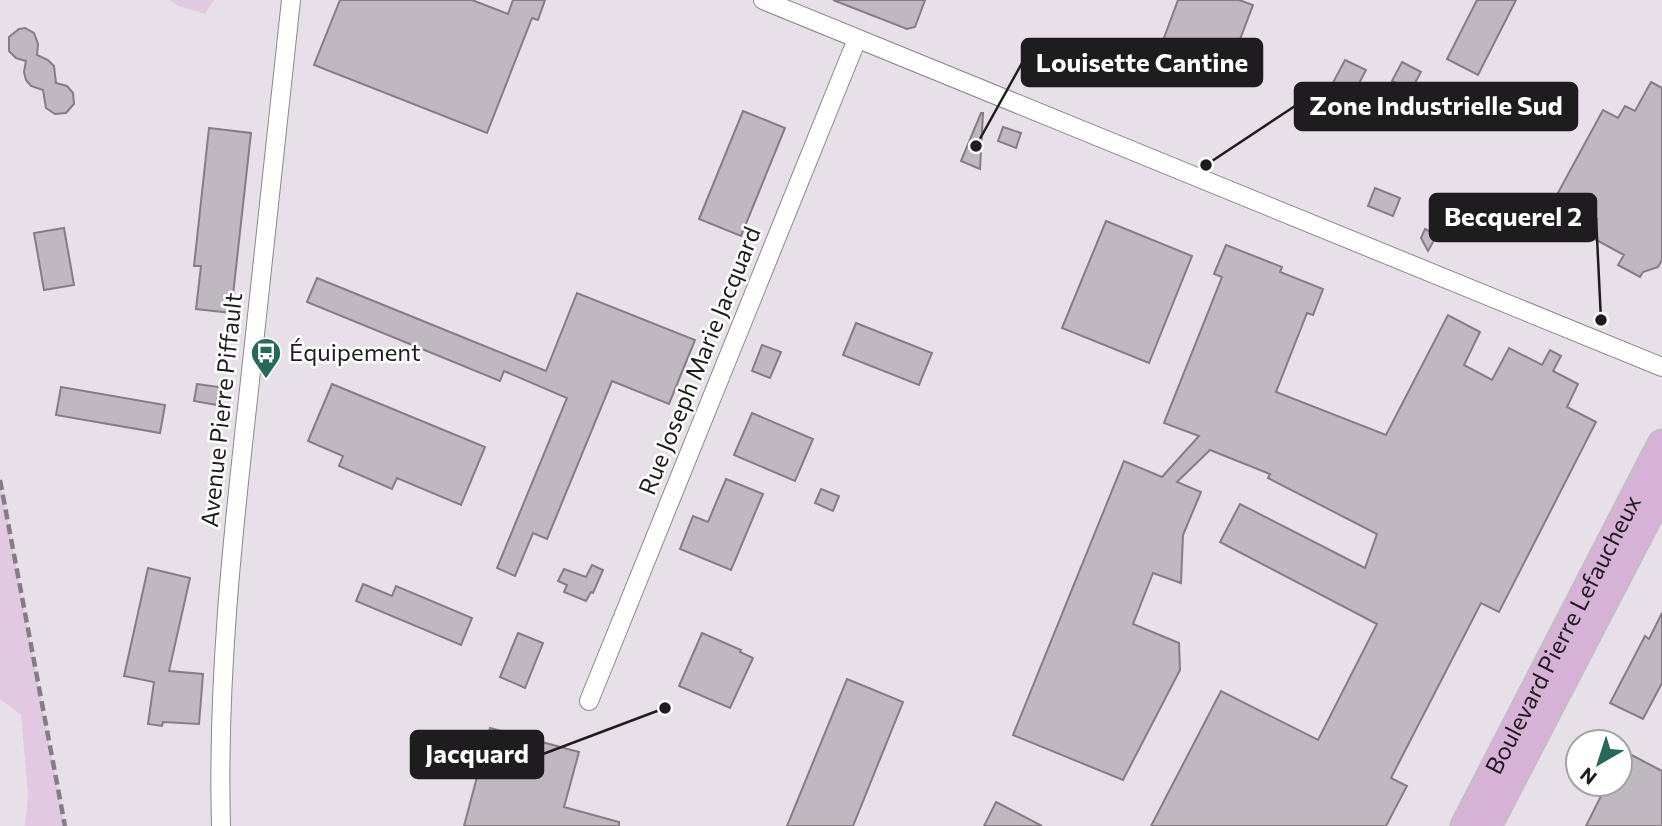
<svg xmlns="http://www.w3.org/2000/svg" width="1662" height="826" font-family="Commissioner,sans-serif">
  <rect width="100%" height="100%" fill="#e8e0e8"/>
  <g fill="#e1c9e1">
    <polygon points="170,0 214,0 205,14 179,6"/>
    <polygon points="0,480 65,826 25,826 28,794 21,715 0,699"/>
  </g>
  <g fill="#c0b8c0" stroke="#847d84" stroke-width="2">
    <polygon points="340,0 472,0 508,14 513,0 545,0 538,20 532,18 487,133 314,65"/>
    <polygon points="833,0 925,0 915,27 907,29"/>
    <polygon points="1178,0 1239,0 1253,5 1228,71 1161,46"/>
    <polygon points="1477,0 1516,0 1478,75 1447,59"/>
    <polygon points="19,29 25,28 34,33 38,44 37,55 48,60 54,66 56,83 67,86 73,93 74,104 66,113 55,114 46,108 43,90 31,86 26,80 24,72 26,61 16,58 9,51 9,37"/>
    <polygon points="1345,60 1366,70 1349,103 1328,92"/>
    <polygon points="1402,62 1421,72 1411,90 1392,81"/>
    <polygon points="1651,82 1662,88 1662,260 1658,267 1643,272 1640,277 1618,265 1624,255 1547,213 1603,110 1618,118 1625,106 1635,111"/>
    <polygon points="743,111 785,128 741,236 699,219"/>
    <polygon points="981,113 983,113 980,169 961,161"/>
    <polygon points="1003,127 1021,133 1016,148 998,141"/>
    <polygon points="209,128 251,133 231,313 196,309 201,266 194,266"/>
    <polygon points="1375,188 1400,198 1393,216 1368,206"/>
    <polygon points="1106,221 1192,256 1149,363 1062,328"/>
    <polygon points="64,228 74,285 44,290 34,233"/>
    <polygon points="1425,229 1437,235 1428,251 1421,238"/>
    <polygon points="1226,245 1282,267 1280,272 1323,289 1313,315 1307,313 1276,392 1386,435 1448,315 1480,332 1464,365 1492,380 1509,348 1542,365 1550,350 1561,356 1553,371 1578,384 1567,407 1596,422 1499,612 1481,603 1391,778 1407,786 1386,826 1151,826 1221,691 1318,740 1377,624 1220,542 1240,504 1365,568 1377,534 1268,478 1270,474 1210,450 1177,482 1201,492 1183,535 1181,583 1153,573 1133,624 1179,643 1180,670 1123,780 1013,735 1124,461 1162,477 1199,436 1164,423 1222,277 1214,274"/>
    <polygon points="317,278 546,371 577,293 695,340 669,404 612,381 547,539 533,533 515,576 497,568 567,398 504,371 500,381 307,302"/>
    <polygon points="856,323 932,353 919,385 843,355"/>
    <polygon points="762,345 781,352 770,378 752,371"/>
    <polygon points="197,384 219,387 217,405 194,401"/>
    <polygon points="332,384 485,447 461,505 397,478 392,489 339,466 343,456 308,441"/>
    <polygon points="61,387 165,405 160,433 56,415"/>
    <polygon points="752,413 813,439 795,481 734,455"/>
    <polygon points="726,479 763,494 731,570 680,549 693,516 708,522"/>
    <polygon points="821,489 839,496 833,511 815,503"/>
    <polygon points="592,565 603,570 593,593 591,592 586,601 564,592 567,585 558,581 564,569 586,577"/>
    <polygon points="148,568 190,578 169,671 203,674 199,724 163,722 162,726 148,724 154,682 124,676"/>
    <polygon points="363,584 392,596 396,586 472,618 461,645 356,601"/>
    <polygon points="1662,613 1662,683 1643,719 1610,703 1645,636 1649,639"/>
    <polygon points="518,633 543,643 525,688 500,677"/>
    <polygon points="702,633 741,650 740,652 753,658 730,708 679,686"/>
    <polygon points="847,679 903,702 853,826 787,826"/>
    <polygon points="490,728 579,752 564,807 619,822 619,826 464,826"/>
    <polygon points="1624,751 1662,771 1662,826 1586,826 1607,784 1620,784 1620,758"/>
    <polygon points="996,802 1042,826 984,826"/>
  </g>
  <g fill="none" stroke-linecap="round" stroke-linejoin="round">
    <g stroke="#8d868d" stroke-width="20">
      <g id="street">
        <polyline points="763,0 1662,367"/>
        <polyline points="589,701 857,39"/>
        <path d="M221 826C217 683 232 541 248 399 262 266 276 133 291 0"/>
      </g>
    </g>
    <g stroke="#c0bfc0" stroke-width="31">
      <g id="primary">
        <path id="s1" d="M1465 826 1662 444"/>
        <polyline points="1487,826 1662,489"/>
      </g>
    </g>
    <use href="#street" stroke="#fff" stroke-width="18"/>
    <use href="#primary" stroke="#d7b2d7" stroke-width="28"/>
    <polyline stroke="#837e83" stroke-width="4.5" stroke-dasharray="10 5" stroke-linecap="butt" points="0,480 65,826"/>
  </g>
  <defs>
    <g id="bus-pin" transform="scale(1.575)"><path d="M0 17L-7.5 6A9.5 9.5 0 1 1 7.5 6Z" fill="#26695a" stroke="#fff"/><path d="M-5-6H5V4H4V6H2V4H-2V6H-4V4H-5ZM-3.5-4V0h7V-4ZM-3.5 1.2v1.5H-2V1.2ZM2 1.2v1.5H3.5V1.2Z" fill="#fff"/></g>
  </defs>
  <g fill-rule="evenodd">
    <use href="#bus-pin" x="266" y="353"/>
  </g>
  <g text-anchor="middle" stroke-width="5" stroke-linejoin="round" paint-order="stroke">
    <g font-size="24" fill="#1f1c1f" stroke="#fff" text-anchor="start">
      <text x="289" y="361">Équipement</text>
    </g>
    <g font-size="24" fill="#1f1c1f" stroke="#fff">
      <text transform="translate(700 361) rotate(-68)" y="8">Rue Joseph Marie Jacquard</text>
      <text transform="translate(222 410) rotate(-84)" y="8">Avenue Pierre Piffault</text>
      <text dy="8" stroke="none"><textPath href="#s1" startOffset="215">Boulevard Pierre Lefaucheux</textPath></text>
    </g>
  </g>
  <path fill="none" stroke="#1f1c1f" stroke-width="2.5" d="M976 146L1022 63M1206 165L1295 106M1601 320L1596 217M665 708L543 754"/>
  <g fill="#1f1c1f" stroke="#fff" stroke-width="2.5">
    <circle cx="976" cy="146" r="7"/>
    <circle cx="1206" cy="165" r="7"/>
    <circle cx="1601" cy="320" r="7"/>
    <circle cx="665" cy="708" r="7"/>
  </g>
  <g fill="#1f1c1f" stroke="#1f1c1f" stroke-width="2.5">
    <rect x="1022" y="39" width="240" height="47" rx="7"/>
    <rect x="1295" y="83" width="282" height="47" rx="7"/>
    <rect x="1430" y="194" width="166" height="47" rx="7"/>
    <rect x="411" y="731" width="132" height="47" rx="7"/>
  </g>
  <g font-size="26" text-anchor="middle" font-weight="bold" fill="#fff">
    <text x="1142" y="72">Louisette Cantine</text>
    <text x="1436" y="115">Zone Industrielle Sud</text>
    <text x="1513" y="226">Becquerel 2</text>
    <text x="477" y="763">Jacquard</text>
  </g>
  <g transform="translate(1599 763) rotate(219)"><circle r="33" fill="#ffffff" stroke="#a5a4a5" stroke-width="2"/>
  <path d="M0-5L12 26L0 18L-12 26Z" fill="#26695a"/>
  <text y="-10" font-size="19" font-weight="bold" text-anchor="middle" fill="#1f1c1f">N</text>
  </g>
</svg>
